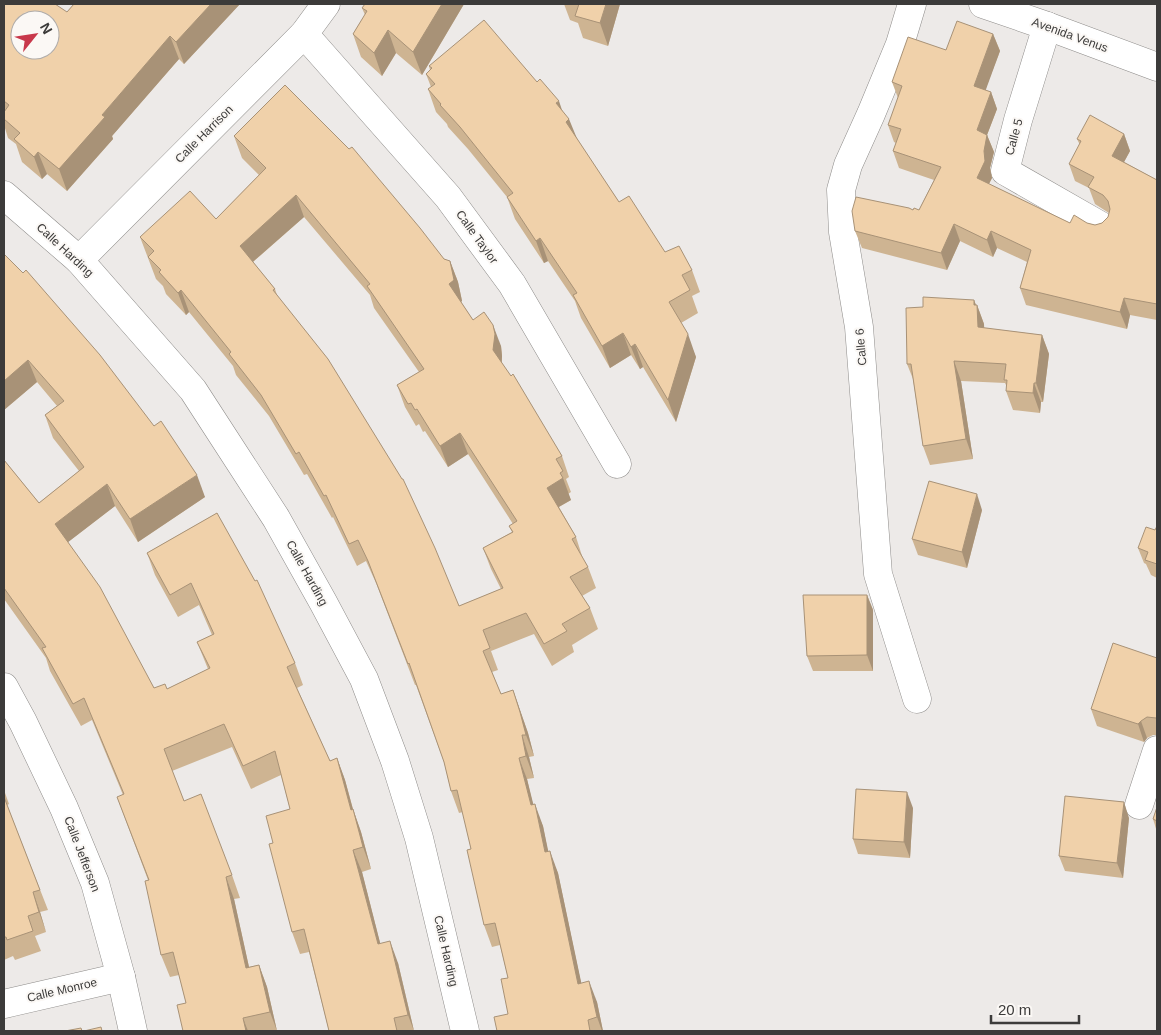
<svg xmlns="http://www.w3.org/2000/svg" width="1161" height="1035" font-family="Arial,sans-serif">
  <rect width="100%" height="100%" fill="#edeae8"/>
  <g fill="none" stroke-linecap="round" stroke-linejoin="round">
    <g stroke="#8e8c8a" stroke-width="29">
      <g id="street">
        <polyline points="912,4 900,44 871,114 848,165 841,190 843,232 859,327 878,574 917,699"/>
        <polyline points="1047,26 1018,120 1005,171 1101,226"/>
        <polyline points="304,34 448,197 512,284 617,464"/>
        <polyline points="4,195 79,260 193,390 276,518 323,602 364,679 395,761 419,838 465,1031"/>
        <polyline points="79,260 304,34 326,4"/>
        <polyline points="4,687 23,722 64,808 95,883 121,977 133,1031"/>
        <polyline points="1139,805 1157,750"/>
        <polyline points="4,1004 121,977"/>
      </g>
    </g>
    <g stroke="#8e8c8a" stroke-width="29">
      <polyline id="secondary" points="983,4 1047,26 1157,67"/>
    </g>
    <use href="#street" stroke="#fff" stroke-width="28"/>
    <use href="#secondary" stroke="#fff" stroke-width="28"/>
  </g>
  <g fill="#ceb492" fill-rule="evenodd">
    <polygon points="4,4 67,12 74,4 240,4 184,64 179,59 112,136 113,139 67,191 47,174 42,179 22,162 16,144 8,138 4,125"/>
    <polygon points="365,4 464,4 422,75 396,53 382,76 361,57 353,34 365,15 362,8"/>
    <polygon points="564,4 620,4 608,46 583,38 578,23 570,20"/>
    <polygon points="993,34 1000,51 985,90 991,92 997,109 987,135 994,152 990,168 992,178 989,184 1070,223 1087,223 1095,225 1102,223 1108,217 1109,213 1095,204 1089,188 1075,181 1069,164 1080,145 1077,139 1124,134 1130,151 1124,162 1157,180 1157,179 1157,320 1130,315 1127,329 1026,305 1020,288 1027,262 997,248 993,257 960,241 947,270 862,248 855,231 913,210 919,210 934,180 899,168 893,151 896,143 894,142 888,125 898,98 892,82 946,50"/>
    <polygon points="429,66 537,82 562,110 576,138 619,202 665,252 692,270 700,292 692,296 698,313 681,323 696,357 676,422 643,367 640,369 631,355 610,368 581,318 575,301 548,261 544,263 515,219 507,197 468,149 448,127 447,124 436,112 428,89 431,87 426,74 430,70"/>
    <path d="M234 136 444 259 450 261 458 282 462 301 461 302 473 320 501 346 502 356V363L562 456 569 477 566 479 571 492 568 494 571 500 559 507 576 537 583 559 588 567 596 588 582 596 590 608 598 629 572 645 574 652 552 666 534 634 491 651 498 670 492 672 501 694 513 690 528 733 534 756 529 757 534 778 527 779 533 805 543 826 548 852 558 873 581 983 597 1002 603 1031H497L508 1014V978L500 945 492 947 484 925 471 849 463 812 459 813 451 791 444 762 416 685H415L376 583 366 561 357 566 333 517 332 518 307 474 304 475 269 416 236 375 233 366 189 312 186 315 166 294 163 286 156 279 140 237 216 219 259 175 242 158ZM304 217 370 295 374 308 419 372 397 385 405 407 416 426 419 424 423 432 425 431 448 467 468 454 513 524 509 526 512 532 483 548 491 569 501 589 459 606 277 295 275 289 253 262Z"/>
    <polygon points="4,254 205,497 138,542 115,506 68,542 154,688 167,689 208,669 197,642 212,635 199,605 178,617 155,575 147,553 217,513 295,663 303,685 297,688 330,761 337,758 345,780 353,809 361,832 371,869 362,872 380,943 398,963 414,1031 329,1031 309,952 300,954 292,932 273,843 290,809 281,775 251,789 232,747 172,771 184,801 232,875 240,898 234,899 249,967 259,965 267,987 277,1031 183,1031 186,1003 179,975 170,977 161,955 148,880 117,797 123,795 92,720 81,726 50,671 46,658 4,599 4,460 39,503 79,471 53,438 45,415 57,406 37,382 4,410"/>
    <polygon points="974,300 976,305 977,305 984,324 984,328 1042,335 1049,354 1043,402 1041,402 1040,413 1013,410 1006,391 1007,387 1005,383 961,381 973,459 930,465 923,446 913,379 907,364 923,307"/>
    <polygon points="982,510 967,568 918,555 912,539"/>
    <polygon points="1157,526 1157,578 1151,575 1146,564 1144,563 1138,548 1155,530"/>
    <polygon points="867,595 873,610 873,671 813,671 807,656"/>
    <polygon points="1157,658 1157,735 1153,735 1147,738 1144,742 1097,726 1091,709"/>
    <polygon points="4,790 9,804 7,805 48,910 40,912 46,932 35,936 41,951 15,960 13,956 4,960"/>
    <polygon points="1157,807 1157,832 1153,819"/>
    <polygon points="913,808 910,858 858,854 853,839"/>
    <polygon points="1129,818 1123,878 1065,871 1059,856"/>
  </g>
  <g fill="#a89277">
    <polygon points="211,4 240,4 184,64 176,42"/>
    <polygon points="442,4 464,4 422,75 413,52"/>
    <polygon points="606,4 620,4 608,46 600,23"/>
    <polygon points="388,30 396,53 382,76 374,53"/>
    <polygon points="993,34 1000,51 981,103 974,86"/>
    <polygon points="170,36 179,59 112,136 113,139 67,191 59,169 102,115"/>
    <polygon points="991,92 997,109 987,135 994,152 990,168 992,178 983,195 977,178 984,151 977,130"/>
    <polygon points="559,101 566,122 569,119 578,141 566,124 556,103"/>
    <polygon points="1124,134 1130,151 1118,173 1112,156"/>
    <polygon points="38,152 47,174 42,179 34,157"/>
    <polygon points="296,195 304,217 247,267 240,246"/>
    <polygon points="954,224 960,241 947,270 941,253"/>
    <polygon points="991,231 997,248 993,257 987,240"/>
    <polygon points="540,238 548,261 544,263 536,241"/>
    <polygon points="450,261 458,282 462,301 456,305 449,284"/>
    <polygon points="181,290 189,312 186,315 178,293"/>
    <polygon points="1124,298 1130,315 1127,329 1120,312"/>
    <polygon points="974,300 977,308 977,305 984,324 985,346 978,327 974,305"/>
    <polygon points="493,325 501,346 502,356 501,372 493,350"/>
    <polygon points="623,333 631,355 610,368 602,346"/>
    <polygon points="688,334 696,357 676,422 668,400"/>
    <polygon points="1042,335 1049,354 1043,402 1036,383"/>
    <polygon points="635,344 643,367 640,369 631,347"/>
    <polygon points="28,360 37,382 4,410 4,381"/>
    <polygon points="954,361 961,381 973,459 966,439"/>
    <polygon points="1034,383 1041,402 1040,413 1033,393"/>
    <polygon points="460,433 468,454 448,467 440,446"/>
    <polygon points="197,475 205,497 138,542 130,519"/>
    <polygon points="563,478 571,500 555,509 547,488"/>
    <polygon points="107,484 115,506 63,546 55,524"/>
    <polygon points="977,494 982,510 967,568 962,552"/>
    <polygon points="867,595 873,610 873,671 867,655"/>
    <polygon points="513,690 528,733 534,756 526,735"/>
    <polygon points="1141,721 1147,738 1144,742 1138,724"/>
    <polygon points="522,735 529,757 534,778 526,756"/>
    <polygon points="337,758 345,780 359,832 351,810"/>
    <polygon points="519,758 527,779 539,827 531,805"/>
    <polygon points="907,792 913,808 910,858 904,842"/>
    <polygon points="1124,802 1129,818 1123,878 1117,863"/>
    <polygon points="535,804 543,826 553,874 545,852"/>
    <polygon points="353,809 361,832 371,869 363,847"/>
    <polygon points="353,850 362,872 386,966 378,944"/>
    <polygon points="550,851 558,873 586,1005 578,984"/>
    <polygon points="226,877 234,899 254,990 246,968"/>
    <polygon points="33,892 40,912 46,932 39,912"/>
    <polygon points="390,941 398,963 414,1031 408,1015"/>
    <polygon points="259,965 267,987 277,1031 270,1012"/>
    <polygon points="589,981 597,1002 603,1031 602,1031 597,1017"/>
    <polygon points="243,1018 248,1031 246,1031"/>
  </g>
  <g fill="#f0d1aa" stroke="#a89277" fill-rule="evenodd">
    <path d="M4 4H55L67 12 74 4H211L176 42 170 36 102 115 105 117 59 169 38 152 34 157 14 139 20 133 4 119V112L9 105 4 101ZM20 20H50V50H20Z"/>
    <polygon points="365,4 442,4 413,52 388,30 374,53 353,34 367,11 362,8"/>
    <polygon points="579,4 606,4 600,23 575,16"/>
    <polygon points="484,20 537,82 540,79 559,101 556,103 569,119 566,122 619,202 629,196 665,252 679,246 692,270 682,275 690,290 669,302 688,334 668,400 635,344 631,347 623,333 602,346 573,295 577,293 540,238 536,241 507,197 513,193 460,127 440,105 441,104 428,89 435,84 426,74 432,68 429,66"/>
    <polygon points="957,21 993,34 974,86 991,92 977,130 987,135 984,151 985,161 977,178 1070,223 1074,215 1087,223 1095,225 1102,223 1108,217 1110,209 1108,201 1103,195 1088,187 1094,177 1069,164 1081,141 1077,139 1090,115 1124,134 1112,156 1157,180 1157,179 1157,304 1124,298 1120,312 1020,288 1031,250 991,231 987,240 954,224 941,253 855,231 852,211 856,197 909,208 913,210 914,208 919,210 941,167 893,151 901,129 888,125 902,86 892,82 908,37 946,50"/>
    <path d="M285 85 349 149 352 147 420 228 444 259 450 261 454 280 449 284 473 320 484 312 493 325 495 334 493 350 511 376 513 374 562 456 556 459 563 471 560 473 563 478 547 488 576 537 572 539 588 567 570 577 590 608 562 624 567 631 544 644 526 613 483 630 490 648 483 651 501 694 513 690 520 712 526 735H522L526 756 519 758 531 805 535 804 545 852 550 851 578 984 589 981 597 1017 588 1020 590 1031H497L494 1017 508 1014 501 979 508 978 495 923 484 925 467 850 471 849 457 790 451 791 444 762 409 663 408 664 368 561 358 540 349 544 326 495 324 496 299 452 296 454 261 395 229 354 231 352 181 290 178 293 159 272 161 270 148 257 154 251 140 237 190 191 216 219 266 168 234 136ZM296 195 370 284 367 286 424 369 397 385 408 404 411 403 415 410 417 409 440 446 460 433 517 521 509 526 513 532 483 548 503 588 459 606 435 548 403 479H402L328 359 273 290 275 289 240 246Z"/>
    <polygon points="4,254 23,273 26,270 100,355 154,426 161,421 197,475 130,519 107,484 55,524 100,587 154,688 165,684 167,689 210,668 197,642 214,634 191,583 170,595 147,553 217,513 255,581 257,580 295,663 287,667 330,761 337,758 351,810 353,809 363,847 353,850 378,944 390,941 408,1015 394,1018 397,1031 329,1031 304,929 292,932 269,844 273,843 266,816 290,809 275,751 243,766 224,724 164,749 184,801 201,794 232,875 226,877 246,968 259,965 270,1012 243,1018 246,1031 183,1031 177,1005 186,1003 173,952 161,955 145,881 149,880 117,797 124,794 84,698 73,704 42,648 46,647 4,588 4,460 39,503 84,467 45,415 64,401 28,360 4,381"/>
    <polygon points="923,297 974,300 974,305 977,305 978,327 1042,335 1036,383 1034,383 1033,393 1006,391 1007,380 1004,380 1006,364 954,361 966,439 923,446 911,364 907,364 906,308 923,307"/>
    <polygon points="929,481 977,494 962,552 912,539"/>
    <polygon points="1157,526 1157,564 1145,560 1148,552 1138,548 1146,527 1155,530"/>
    <polygon points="803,595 867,595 867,655 807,656"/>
    <polygon points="1113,643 1157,658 1157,719 1156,718 1147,717 1141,721 1138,724 1091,709"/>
    <polygon points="856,789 907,792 904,842 853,839"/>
    <polygon points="1065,796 1124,802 1117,863 1059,856"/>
    <polygon points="4,797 40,890 33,892 39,912 28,916 33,931 7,940 6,937 4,937"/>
    <polygon points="1157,807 1157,821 1153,819"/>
    <polygon points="101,1027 102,1031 84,1031"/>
    <polygon points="81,1028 82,1031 65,1031"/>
  </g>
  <g text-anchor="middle" stroke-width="4" stroke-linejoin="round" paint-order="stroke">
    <g font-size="12" fill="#3c3b3a" stroke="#fbf8f5">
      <text transform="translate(1070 35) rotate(20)" y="4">Avenida Venus</text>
      <text transform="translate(204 134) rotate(-45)" y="4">Calle Harrison</text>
      <text transform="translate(1014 137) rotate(-75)" y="4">Calle 5</text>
      <text transform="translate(477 237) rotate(54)" y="4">Calle Taylor</text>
      <text transform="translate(65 250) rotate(43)" y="4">Calle Harding</text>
      <text transform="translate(861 347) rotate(-95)" y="4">Calle 6</text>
      <text transform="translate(307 573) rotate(61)" y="4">Calle Harding</text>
      <text transform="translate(82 854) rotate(69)" y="4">Calle Jefferson</text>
      <text transform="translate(446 951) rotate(77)" y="4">Calle Harding</text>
      <text transform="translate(62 990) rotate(-13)" y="4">Calle Monroe</text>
    </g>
  </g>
  <rect width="1161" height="1035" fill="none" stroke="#3c3b3a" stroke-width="10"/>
  <g transform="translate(35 35) rotate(60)"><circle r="24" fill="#fbf8f5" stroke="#afacaa"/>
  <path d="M0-4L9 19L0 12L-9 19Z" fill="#c8384b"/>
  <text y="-8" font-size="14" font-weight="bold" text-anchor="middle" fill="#3c3b3a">N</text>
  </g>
  <path d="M991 1015v8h88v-8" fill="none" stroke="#3c3b3a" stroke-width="2.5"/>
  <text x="998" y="1015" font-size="15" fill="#3c3b3a" stroke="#fbf8f5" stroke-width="4" paint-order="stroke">20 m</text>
</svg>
